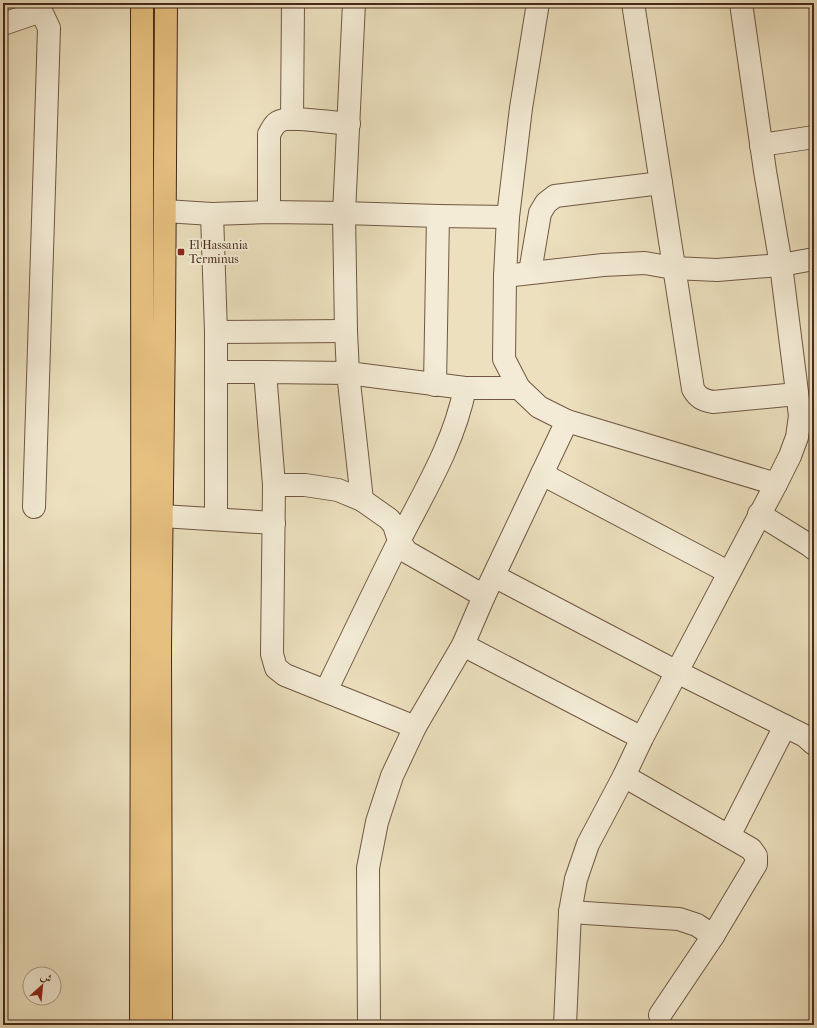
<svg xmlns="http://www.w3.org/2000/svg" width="817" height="1028" font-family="'IM FELL French Canon',Amiri,serif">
  <rect width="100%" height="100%" fill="#ece0be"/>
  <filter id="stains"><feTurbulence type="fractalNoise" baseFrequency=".005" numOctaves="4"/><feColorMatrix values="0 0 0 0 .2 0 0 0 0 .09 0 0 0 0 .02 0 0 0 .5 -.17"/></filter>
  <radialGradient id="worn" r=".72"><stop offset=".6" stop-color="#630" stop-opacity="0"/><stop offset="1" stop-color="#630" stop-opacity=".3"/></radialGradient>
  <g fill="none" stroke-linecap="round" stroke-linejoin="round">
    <g stroke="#715743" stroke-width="24">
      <g id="minor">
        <polyline points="354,3 344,213 346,331 348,373 465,388"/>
        <polyline points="538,3 521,108 508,217 505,276 504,359 519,388 539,407 567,421 776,484"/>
        <path d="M633 3 693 389C698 398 703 400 713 402L797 394"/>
        <polyline points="3,24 41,11 49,28 34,507"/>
        <polyline points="292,119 293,3"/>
        <polyline points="761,145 814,137"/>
        <polyline points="165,211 212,214 269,212 344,213 438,216 435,385"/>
        <path d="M269 212V134C272 130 273 125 278 122 287 115 336 123 349 124"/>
        <polyline points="212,214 216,332 216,519"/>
        <polyline points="438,216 508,217"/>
        <polyline points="530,272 540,213 546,203 555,196 661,183"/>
        <polyline points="505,276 603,265 645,263 673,268 717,270 781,265 814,259"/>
        <polyline points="216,332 346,331"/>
        <polyline points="216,372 265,372"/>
        <polyline points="542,474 728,572"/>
        <polyline points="274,485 265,372 348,373 362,500"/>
        <polyline points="759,514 809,545 814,549"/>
        <polyline points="162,516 274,523"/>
        <polyline points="494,576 677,672 805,736 814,744"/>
        <polyline points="463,645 642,738"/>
        <path d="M326 691C350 641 374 591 399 541 424 492 454 444 465 388H519"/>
        <polyline points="415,727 285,675 276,668 272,654 274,485 305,485 338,490 362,500 389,519 394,525 399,541 407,552 484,596"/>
        <polyline points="624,776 751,849 756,856 756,864 713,936 660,1015"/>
        <polyline points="729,836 785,726"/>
        <polyline points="570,912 679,919 697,925 713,936"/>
        <polyline points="369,1025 368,868 377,822 392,776 415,727 463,645 484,596 567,421"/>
        <polyline points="565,1025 570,912 576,879 588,844 624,776 642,738 776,484 790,456 797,437 800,416 781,265 765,171 741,3"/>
      </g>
    </g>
    <g stroke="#48291a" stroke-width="24">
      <g id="highway">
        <path d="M141 1025C144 684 141 344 142 3"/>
        <polyline points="161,1025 160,646 164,329 166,3"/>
      </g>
    </g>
    <use href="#minor" stroke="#f3ebd5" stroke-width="22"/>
    <use href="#highway" stroke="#e6c07f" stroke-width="22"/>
  </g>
  <rect fill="#8f2418" stroke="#f3ebd5" stroke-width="1.5" x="177" y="248" width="8" height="8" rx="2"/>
  <g text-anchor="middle" stroke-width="4" stroke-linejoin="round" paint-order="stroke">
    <g font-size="12" fill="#48291a" stroke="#f3ebd5" text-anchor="start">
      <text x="189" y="249">El Hassania<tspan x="189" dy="14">Terminus</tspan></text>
    </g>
  </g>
  <rect width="817" height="1028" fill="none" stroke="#ece0be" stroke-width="16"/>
  <rect x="4" y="4" width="809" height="1020" fill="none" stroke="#48291a" stroke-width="2"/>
  <rect x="8" y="8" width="801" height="1012" fill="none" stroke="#48291a"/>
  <g transform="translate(42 986) rotate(27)"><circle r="19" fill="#f3ebd5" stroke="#af9d8a"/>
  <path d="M0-3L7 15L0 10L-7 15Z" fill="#8f2418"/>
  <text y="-6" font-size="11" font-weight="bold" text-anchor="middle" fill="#48291a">ش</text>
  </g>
  <rect width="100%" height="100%" filter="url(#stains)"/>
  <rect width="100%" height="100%" fill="url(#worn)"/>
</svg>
